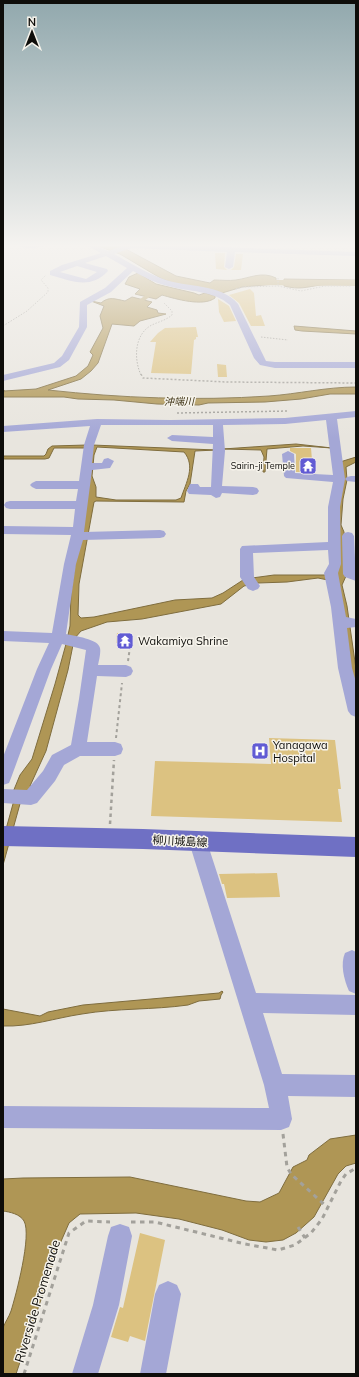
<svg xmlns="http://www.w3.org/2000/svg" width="359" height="1377" font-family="Mulish,'Noto Sans JP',sans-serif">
  <rect width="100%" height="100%" fill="#e8e5de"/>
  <g fill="#af9655" stroke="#7f6d3e" fill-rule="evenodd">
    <path d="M95 245H115L122 247 176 276 210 283 214 280C221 280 229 281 236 280 250 278 262 271 276 278V284L242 287 222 293 179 285 162 279 120 254Z"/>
    <path d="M138 273 156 284 194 293 199 295 205 293 215 296V298C203 307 176 299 162 295L156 299 135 294 140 289 125 284 129 277Z"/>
    <path d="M284 279 356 280V285C345 285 333 284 321 285 306 287 300 290 284 286Z"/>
    <path d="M132 297 152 302 147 307 157 310 158 313 166 314 140 321 134 326 112 324 98 363 91 371 81 379 48 390C121 398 196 401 269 396 298 394 326 387 356 387V394H330L301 399 265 402 208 403 199 405 157 404 114 400 78 399 64 397H3L4 390V391L36 389 76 376 88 366 93 355 90 352 103 328 100 316 104 306 91 301 101 303C109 296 115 299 125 301Z"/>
    <polygon points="294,326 356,331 356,334 302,331 295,330"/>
    <polygon points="296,444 332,448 303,446 267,449 265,472 263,472 264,457 261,450 223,449"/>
    <polygon points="87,445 86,448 54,448 49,458 45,459 3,459 4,456 44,456 46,454 48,449 52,446"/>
    <path d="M92 445 216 450 195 451 190 484 186 491 184 502 96 501 94 502 79 584 78 615 81 618 94 617 175 600 212 598 223 593 243 580 252 578 274 575H327L328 580 318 578 287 582 258 583 244 586 221 604 142 619 107 622 81 631 74 639 73 645 68 670 46 751 30 786 35 789 23 793 3 865V840L16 793 13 792 20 775 32 759 55 684 66 644 70 626 71 592ZM97 447 184 452C196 466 186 483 181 498L176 500H116L96 497V487L92 476 94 455Z"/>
    <polygon points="356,457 356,462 346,467 347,480 343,499 341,525 344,532 346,576 342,585 347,606 356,669 356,696 336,583 340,462"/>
    <path d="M222 991 223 992 221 995 220 999 199 1001 188 1005C153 1010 117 1008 82 1014 55 1018 30 1027 3 1026V1009L40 1016 48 1012 83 1005 219 993Z"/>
    <path d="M356 1135V1163L346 1166 338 1174 314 1217 296 1233 283 1240 266 1242 249 1240 222 1230 179 1219 136 1213 80 1214 69 1223 59 1246 16 1374H3C3 1362 0 1339 3 1328 5 1322 9 1317 11 1311 16 1295 32 1235 24 1221 20 1214 10 1212 3 1211V1179L23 1178 130 1177 246 1201 260 1202 279 1193 293 1167 307 1160 309 1155 330 1139Z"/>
  </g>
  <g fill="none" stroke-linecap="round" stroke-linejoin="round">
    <polygon fill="#af9655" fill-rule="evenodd" points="158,286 163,287 132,310 128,310 128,308"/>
    <polygon fill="#af9655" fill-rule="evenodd" points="247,280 356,280 356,286 243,285 241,283 243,281"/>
  </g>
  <g fill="#dcc281">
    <polygon points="215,253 225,253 224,267 227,270 216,269"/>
    <polygon points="236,254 243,254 241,270 231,270 234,267"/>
    <polygon points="250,289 254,293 256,316 261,315 265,326 251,326 239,303 229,295"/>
    <polygon points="218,299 229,306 236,321 224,322 219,312"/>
    <polygon points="196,327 198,337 196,337 196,339 194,340 191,374 151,373 156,342 150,342 158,333 165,328"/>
    <polygon points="217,364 226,365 227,377 218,377"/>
    <polygon points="290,448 311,448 313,472 296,472 296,454 290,451"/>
    <polygon points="117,633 131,633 130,643 116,643"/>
    <polygon points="269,738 335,740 341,789 338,789 342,822 151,816 155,761 271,764"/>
    <polygon points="277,873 280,897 227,898 224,884 222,884 219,874"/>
    <polygon points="140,1233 165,1240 145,1341 130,1336 128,1342 111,1337 120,1307 123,1308"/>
  </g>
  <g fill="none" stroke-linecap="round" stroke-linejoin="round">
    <g stroke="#a3a19b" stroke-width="1" stroke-dasharray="1.5 1.5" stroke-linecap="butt">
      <polyline points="278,278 278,286"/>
      <polyline points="236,289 244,287 278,286 301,291 325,286 351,286"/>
      <polyline points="3,326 27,311 48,292 48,288 41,280 46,275"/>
      <polyline points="261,337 288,340"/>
      <path d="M141 375C134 360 134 336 150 326 157 322 165 321 172 315V311L164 303"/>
    </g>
    <g stroke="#a3a19b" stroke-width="1.5" stroke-dasharray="2 2" stroke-linecap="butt">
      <polyline points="141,374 143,378 227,382 356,383"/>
      <polyline points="177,413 289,411"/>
    </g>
    <g stroke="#a3a19b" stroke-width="2" stroke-dasharray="3 3" stroke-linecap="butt">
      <polyline points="128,661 130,647"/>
      <polyline points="116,738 122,683"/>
    </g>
    <polyline stroke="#a3a19b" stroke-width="2.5" stroke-dasharray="3.5 3.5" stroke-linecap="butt" points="110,824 114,760"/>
    <g stroke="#a3a19b" stroke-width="3" stroke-dasharray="4.5 4.5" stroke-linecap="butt">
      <polyline points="283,1134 287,1167 291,1174 328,1208"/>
      <polyline points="131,1222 155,1222 245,1244 278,1250 295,1245 311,1233 322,1219 341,1181 346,1174 356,1168"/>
      <polyline points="298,1227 305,1238"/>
      <polyline points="24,1374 69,1233 86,1221 110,1222"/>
    </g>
    <g fill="#a4a7d6" fill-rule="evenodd">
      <path d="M17 245H45C39 249 23 249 17 245Z"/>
      <path d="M86 245H96L108 251 125 245H169L356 252V256L235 252 233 267 229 269 225 267 227 252 131 248 114 254C130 263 145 272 163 279 186 288 221 283 238 304L266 361 275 362H356V368H275L260 365 254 358 230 305C213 290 189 292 168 286 155 283 144 277 133 271L111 292 87 305V327L69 360 60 367 3 381V375L54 363 62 356 79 327 80 302 105 288 127 268 106 256 85 263 107 269 108 271C90 290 72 281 50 275V271L62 265 101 253ZM77 266 97 272 86 279 60 272Z"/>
      <path d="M356 411V417L337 419 345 479 340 507 341 564 338 573 346 617 356 619V627L347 628 352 668 356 682V717L351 715 348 711 338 668 331 607 324 573 329 564 328 550 253 553 254 577 260 586 258 589 253 591 248 589 240 577V549L242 546 328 542V507L333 482 286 478 284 476 282 454 288 451 294 454 295 473 333 475 326 420 285 424 223 425 225 451 222 486 253 487 257 488 259 491 257 494 253 495 222 493 220 497 216 498 211 495 189 494 187 491 190 484H198L200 487H211L213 444 172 441 167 438 172 435 213 437V425H101L94 445 92 463H102L104 459 108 458 114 461 110 468 92 470 84 532 160 530 164 531 166 534 164 537 160 538 83 540 76 564 66 634C74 636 99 639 100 648 101 653 99 660 98 665H126L131 667 133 671 131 675 126 677 97 676 87 742H115L121 744 123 749 121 754 115 756H80L64 765 55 781 37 803 31 805 3 803V789L27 790 43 771 52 755 71 745 79 699 86 650 62 644 51 669 11 778 9 783 3 785V757L37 669 49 643 3 641V631L52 633 64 564 71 535 3 534V526L73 527 75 509H10L6 508 4 505 6 502 10 501H76L78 489H36L32 487 30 485 32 483 36 481H79L84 445 90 426 3 432V426L97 419 171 420 285 418Z"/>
      <polygon points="351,476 356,476 356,482 347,481 345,479 347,477"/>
      <polygon points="348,532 352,533 354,536 356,581 345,577 343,574 342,536 344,533"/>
      <polygon points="198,834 204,836 207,842 256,993 356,995 356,1015 263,1013 282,1074 356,1075 356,1097 288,1096 292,1119 289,1127 281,1130 3,1128 3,1106 269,1108 264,1085 189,842 192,836"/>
      <path d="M352 950 356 952V994L349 991C344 980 340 964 345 953Z"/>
      <polygon points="120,1224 129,1227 132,1236 119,1305 98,1374 72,1374 93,1305 108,1236 111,1227"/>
      <polygon points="168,1281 177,1285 181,1294 166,1374 140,1374 155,1294 159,1285"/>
    </g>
    <polygon fill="#6f70c4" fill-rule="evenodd" points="3,826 143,829 356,837 356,857 143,849 3,846"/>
  </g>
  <linearGradient id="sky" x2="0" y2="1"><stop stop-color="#91a8ad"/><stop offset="0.56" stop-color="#f5f3f0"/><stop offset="1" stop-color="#f5f3f0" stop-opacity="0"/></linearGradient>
  <rect width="359" height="438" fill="url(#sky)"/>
  <defs>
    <g id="temple-square" transform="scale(0.9)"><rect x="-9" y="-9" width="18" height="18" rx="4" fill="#615bd4" stroke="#f6f3eb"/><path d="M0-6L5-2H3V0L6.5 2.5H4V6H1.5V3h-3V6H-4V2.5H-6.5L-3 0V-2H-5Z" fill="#fff"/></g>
    <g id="hospital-square" transform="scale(0.9)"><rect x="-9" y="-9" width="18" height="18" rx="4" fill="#615bd4" stroke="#f6f3eb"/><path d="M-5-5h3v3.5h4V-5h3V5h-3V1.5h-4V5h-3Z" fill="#fff"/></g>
  </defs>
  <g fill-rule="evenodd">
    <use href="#temple-square" x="308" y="466"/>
    <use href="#temple-square" x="125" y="641"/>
    <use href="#hospital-square" x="260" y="751"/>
  </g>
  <g text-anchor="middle" stroke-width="3" stroke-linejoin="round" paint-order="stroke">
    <g font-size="9" fill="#0e0d0a" stroke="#f6f3eb" text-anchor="end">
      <text x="295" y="469">Sairin-ji Temple</text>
    </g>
    <g font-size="10" font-style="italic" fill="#382d0f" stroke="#f6f3eb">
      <text transform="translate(179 401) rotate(-1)" y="4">沖端川</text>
    </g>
    <g font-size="11" fill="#0e0d0a" stroke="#f6f3eb" text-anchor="start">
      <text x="138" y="645">Wakamiya Shrine</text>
      <text x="273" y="749">Yanagawa<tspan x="273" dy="13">Hospital</tspan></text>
    </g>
    <g font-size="11" fill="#0e0d0a" stroke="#f6f3eb">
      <text transform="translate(180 841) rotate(3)" y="4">柳川城島線</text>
    </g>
    <g font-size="13" fill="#0e0d0a" stroke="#f6f3eb">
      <text transform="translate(37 1301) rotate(-73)" y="5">Riverside Promenade</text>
    </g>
  </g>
  <rect width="359" height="1377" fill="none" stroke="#0e0d0a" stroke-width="8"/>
  <g transform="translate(32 32)" stroke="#f6f3eb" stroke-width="3" paint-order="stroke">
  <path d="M0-3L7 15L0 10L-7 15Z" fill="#0e0d0a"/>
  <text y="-6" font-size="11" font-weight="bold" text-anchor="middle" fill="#0e0d0a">N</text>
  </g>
</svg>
